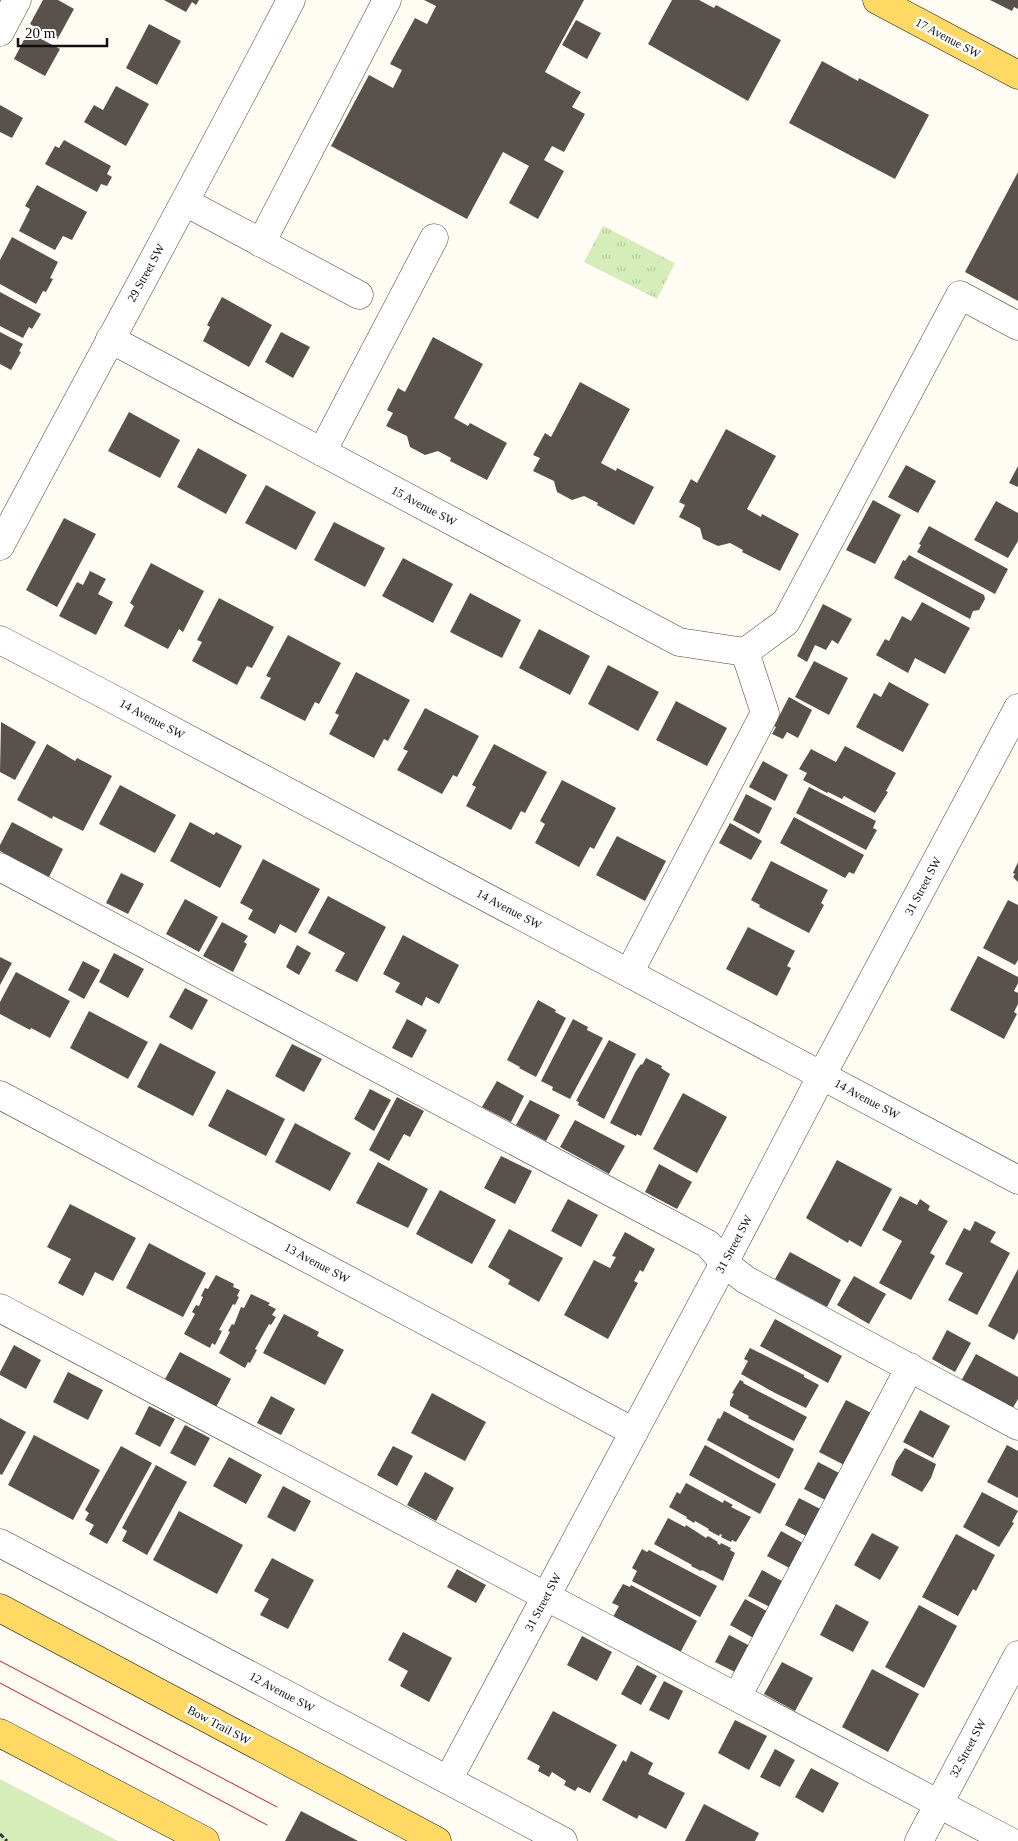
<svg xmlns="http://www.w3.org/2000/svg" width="1018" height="1841" font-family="'Times New Roman',serif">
  <defs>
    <pattern id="park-tufts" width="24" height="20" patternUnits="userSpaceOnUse" patternTransform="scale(1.25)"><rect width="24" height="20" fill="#d4edb9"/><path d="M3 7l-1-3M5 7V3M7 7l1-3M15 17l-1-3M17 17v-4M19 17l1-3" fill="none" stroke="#b5ca9e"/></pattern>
  </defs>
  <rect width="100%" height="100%" fill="#fffdf3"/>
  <polygon fill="#d4edb9" points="0,1779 118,1841 0,1841"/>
  <polygon fill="url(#park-tufts)" points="603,226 675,263 657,299 584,262"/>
  <g fill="#59514b">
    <polygon points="43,0 58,0 74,9 57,40 30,24"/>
    <polygon points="164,0 199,0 196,5 192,2 186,12"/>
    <polygon points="424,0 584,0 545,72 581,92 572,107 585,114 564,152 552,146 544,160 564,171 538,219 509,203 529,166 503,152 467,219 331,146 369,75 393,88 402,70 390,64 415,18 427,24 436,6"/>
    <polygon points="672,0 699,0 714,8 716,5 781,40 748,101 648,44"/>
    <polygon points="990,0 1018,0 1018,9 1014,7 1012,11"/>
    <polygon points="576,20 601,33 587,59 562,45"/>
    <polygon points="149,24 181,41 157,85 126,68"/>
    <polygon points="28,32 60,49 45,76 14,59"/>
    <polygon points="822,61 858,81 859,78 929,115 895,179 789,123"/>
    <polygon points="116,86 149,104 126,146 84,122 94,105 103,110"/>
    <polygon points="0,105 23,118 12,138 0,132"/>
    <polygon points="64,140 111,166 107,174 112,177 107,186 101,184 97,192 45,164 55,146 59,148"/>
    <polygon points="1018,172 1018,301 965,272"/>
    <polygon points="37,185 87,212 72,240 63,236 55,250 19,231 30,209 25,206"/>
    <polygon points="12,237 58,262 50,278 53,279 46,292 43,291 36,304 0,284 0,260"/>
    <polygon points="0,292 41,314 32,329 29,327 23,338 0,326"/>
    <polygon points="222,297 272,325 249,367 203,341 210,327 207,325"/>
    <polygon points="0,332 23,344 19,351 21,352 11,370 0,364"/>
    <polygon points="281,332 310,347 293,378 265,362"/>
    <polygon points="433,337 483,364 454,418 468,426 470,423 507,443 487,480 450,461 451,458 438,451 425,455 410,447 407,436 386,426 393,413 387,410 398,388 405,392"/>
    <polygon points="580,382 630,409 601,463 616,471 617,468 654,487 634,525 597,505 598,503 584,496 572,500 557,492 554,481 533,471 540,458 533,455 545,433 551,437"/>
    <polygon points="129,412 180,440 160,478 108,451"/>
    <polygon points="726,429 776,456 747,509 761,517 762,514 799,534 780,571 742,552 743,550 730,543 718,546 703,539 700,528 679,517 685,505 679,502 691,479 697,483"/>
    <polygon points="198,448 247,475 226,514 177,487"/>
    <polygon points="906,465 936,481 918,513 888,497"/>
    <polygon points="1018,466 1018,487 1009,483"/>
    <polygon points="266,485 316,512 296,550 245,523"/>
    <polygon points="873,500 901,515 875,564 846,550"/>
    <polygon points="996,501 1018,513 1018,541 1008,558 974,540"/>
    <polygon points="64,518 96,534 57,607 26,590"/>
    <polygon points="334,522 385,548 365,587 314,560"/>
    <polygon points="929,526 1008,569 995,594 917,552 921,545 919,544"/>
    <polygon points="909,555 984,595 985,599 979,610 973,611 970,619 894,578 903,560 905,561"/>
    <polygon points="403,558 453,584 433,623 382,596"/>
    <polygon points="151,563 204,591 183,632 179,629 168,649 124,626 134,606 130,603"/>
    <polygon points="90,571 106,579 98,594 113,602 96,635 59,616 77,582 83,585"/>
    <polygon points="470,593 521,620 502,658 450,632"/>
    <polygon points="219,598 274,627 252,668 247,666 237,685 192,661 202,642 197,640"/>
    <polygon points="922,602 970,628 945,674 915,658 908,673 876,655 885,639 889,641 902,616 911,621"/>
    <polygon points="823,604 852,619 838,644 832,640 826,650 815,645 807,662 797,656"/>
    <polygon points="539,629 590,656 570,695 519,668"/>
    <polygon points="288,635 341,663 319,704 315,702 305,721 260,698 271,678 266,676"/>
    <polygon points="814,661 848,678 829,715 795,697"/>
    <polygon points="608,665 659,692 638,731 588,704"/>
    <polygon points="356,672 410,700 388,741 384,739 374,758 329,734 339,715 335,713"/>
    <polygon points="889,682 929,704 903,752 856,727 874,693 881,697"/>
    <polygon points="789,697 812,710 798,738 787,732 783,739 772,734 776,727 774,726"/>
    <polygon points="676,701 727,728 707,766 656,740"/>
    <polygon points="425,708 479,736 457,777 453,775 442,794 397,770 408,751 403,749"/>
    <polygon points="1,722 36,742 15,780 0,772"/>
    <polygon points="47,744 75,761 77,758 112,776 83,831 53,816 52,819 17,800"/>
    <polygon points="494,744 547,772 525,813 521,811 511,830 466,806 476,787 472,785"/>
    <polygon points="845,746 896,773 886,791 888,792 875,813 844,796 842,799 828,792 827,793 803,780 807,773 799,769 811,749 836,762"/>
    <polygon points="763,761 788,775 775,801 749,787"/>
    <polygon points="562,780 616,808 594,849 590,847 579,867 535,843 545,824 540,821"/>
    <polygon points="120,785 176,815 155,853 99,824"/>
    <polygon points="809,787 876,821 873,828 877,830 866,850 796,813"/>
    <polygon points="746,794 772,808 759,834 733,820"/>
    <polygon points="794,817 864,855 854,874 849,872 845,878 780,843"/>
    <polygon points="12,822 63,849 49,877 0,851 0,845"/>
    <polygon points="190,822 214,835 216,832 242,846 220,888 170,861"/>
    <polygon points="730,823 762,841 751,860 719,843"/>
    <polygon points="617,836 666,861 645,901 596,875"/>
    <polygon points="263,859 320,889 296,933 280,924 275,934 248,919 253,910 240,903"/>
    <polygon points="771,861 828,890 821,903 824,905 809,933 759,907 760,905 751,900"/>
    <polygon points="1018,862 1018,882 1013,877 1015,874 1013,873"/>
    <polygon points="121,873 144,884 128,914 106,903"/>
    <polygon points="328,896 386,927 357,982 335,971 345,953 308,933"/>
    <polygon points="185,899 218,917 199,952 166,934"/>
    <polygon points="1008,900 1018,905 1018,960 1015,965 983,948"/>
    <polygon points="222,922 248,936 244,942 247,944 233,972 203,956"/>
    <polygon points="748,927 795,951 787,966 791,968 777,996 726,969"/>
    <polygon points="403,935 459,965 439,1004 426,997 422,1006 395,992 400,983 383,974"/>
    <polygon points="297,945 311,953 299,975 286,967"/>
    <polygon points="114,953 144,969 128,998 99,982"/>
    <polygon points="978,956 1018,977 1018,983 1014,991 1018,993 1018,1004 1014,1012 1017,1014 1004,1039 950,1010"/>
    <polygon points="0,957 12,963 0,985"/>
    <polygon points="83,961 100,970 84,999 68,990"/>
    <polygon points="16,972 70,1001 50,1038 31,1028 30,1030 0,1014 0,1002"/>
    <polygon points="185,988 208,1000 192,1030 169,1017"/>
    <polygon points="538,1000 556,1010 555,1012 566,1018 536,1077 519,1068 520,1067 507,1060"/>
    <polygon points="89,1011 148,1042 128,1079 70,1048"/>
    <polygon points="407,1019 427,1030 412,1058 392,1048"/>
    <polygon points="573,1019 588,1027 587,1030 603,1038 570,1099 552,1090 553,1087 541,1081"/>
    <polygon points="609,1040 636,1054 604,1119 578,1105 579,1102 576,1101"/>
    <polygon points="160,1043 216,1072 193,1116 137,1087"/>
    <polygon points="292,1044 322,1059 304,1092 275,1076"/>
    <polygon points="646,1058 662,1066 661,1068 670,1074 641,1136 637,1134 636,1136 610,1123 636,1071 641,1064 642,1065"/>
    <polygon points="497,1081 524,1096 511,1122 482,1107"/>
    <polygon points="227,1089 285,1119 266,1156 208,1126"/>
    <polygon points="370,1089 391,1100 374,1131 354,1119"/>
    <polygon points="683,1093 727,1117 697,1173 653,1149"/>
    <polygon points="397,1097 424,1111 410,1137 404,1134 389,1161 369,1150"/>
    <polygon points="530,1100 560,1115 546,1141 516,1125"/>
    <polygon points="575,1120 625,1146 609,1174 560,1147"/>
    <polygon points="295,1123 351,1153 330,1191 275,1162"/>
    <polygon points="501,1156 532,1171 515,1204 484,1188"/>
    <polygon points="837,1160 892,1189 861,1247 849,1240 848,1243 806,1218"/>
    <polygon points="378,1162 428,1189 408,1228 356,1203"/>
    <polygon points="659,1164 692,1182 677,1209 645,1192"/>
    <polygon points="440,1190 496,1220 472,1264 416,1234"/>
    <polygon points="900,1196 917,1205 920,1199 930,1206 928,1210 948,1221 930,1253 935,1256 911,1300 879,1283 902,1241 882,1230"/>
    <polygon points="568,1199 598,1215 581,1247 551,1231"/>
    <polygon points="70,1204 136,1238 113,1281 95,1272 83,1296 58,1283 71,1259 47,1247"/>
    <polygon points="975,1221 996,1232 990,1242 1010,1253 977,1315 948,1300 963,1273 945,1264 964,1228 970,1231"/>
    <polygon points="509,1229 563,1258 539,1302 508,1284 510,1280 488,1267"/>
    <polygon points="625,1232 655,1249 643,1272 640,1270 634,1281 638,1283 608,1339 564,1315 594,1260 610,1268 616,1257 612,1256"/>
    <polygon points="149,1243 206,1273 183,1317 126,1288"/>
    <polygon points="790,1252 841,1280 827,1307 775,1279"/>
    <polygon points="1018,1269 1018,1332 1014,1340 988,1326"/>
    <polygon points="216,1275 234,1284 233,1287 240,1290 237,1296 239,1297 235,1305 233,1304 219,1330 222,1331 215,1345 212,1343 210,1348 184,1334 195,1314 192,1312 196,1305 199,1306 203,1297 201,1296 205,1288 208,1289"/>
    <polygon points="854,1276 886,1294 869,1324 837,1305"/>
    <polygon points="251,1294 270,1303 268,1305 276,1309 272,1315 276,1317 271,1325 269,1324 255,1349 257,1350 250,1363 248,1362 245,1368 219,1353 230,1332 228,1331 232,1324 234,1325 241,1307 244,1308"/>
    <polygon points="284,1314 319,1332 317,1336 344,1350 325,1385 263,1353"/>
    <polygon points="775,1319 842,1356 828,1383 760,1346"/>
    <polygon points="947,1330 971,1343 955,1372 932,1359"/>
    <polygon points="14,1345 41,1360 26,1389 0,1375 0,1372"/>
    <polygon points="750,1348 804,1375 804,1377 819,1385 806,1408 775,1393 741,1374 748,1361 744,1359"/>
    <polygon points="180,1352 231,1379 216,1407 165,1379"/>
    <polygon points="976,1354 1018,1377 1018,1399 1011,1411 960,1383"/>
    <polygon points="68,1372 103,1390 88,1420 53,1402"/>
    <polygon points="740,1380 744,1382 743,1383 807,1417 794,1441 748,1418 749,1416 730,1406 730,1401 734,1394 732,1393"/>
    <polygon points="432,1393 486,1422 465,1461 411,1433"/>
    <polygon points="271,1396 295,1409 281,1435 257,1423"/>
    <polygon points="846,1400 877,1416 850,1468 819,1452"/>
    <polygon points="149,1406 175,1419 160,1447 135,1434"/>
    <polygon points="920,1410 950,1426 933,1458 903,1442"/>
    <polygon points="724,1411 794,1449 779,1479 707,1440 718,1418 720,1419"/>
    <polygon points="0,1418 26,1432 2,1475 0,1474"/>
    <polygon points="185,1425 210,1438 195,1466 170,1453"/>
    <polygon points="34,1435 100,1470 73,1520 8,1485"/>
    <polygon points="705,1445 776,1484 760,1514 689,1475"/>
    <polygon points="1007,1445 1018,1451 1018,1498 987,1482"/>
    <polygon points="121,1446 152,1463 107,1544 89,1534 94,1525 85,1520 89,1513 85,1510"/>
    <polygon points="393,1446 413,1456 397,1486 377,1475"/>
    <polygon points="905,1448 936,1464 931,1478 922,1492 891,1475 896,1461"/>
    <polygon points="229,1457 262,1475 246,1504 213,1486"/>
    <polygon points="818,1462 845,1476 831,1503 804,1489"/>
    <polygon points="156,1465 187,1482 147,1555 122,1541 127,1531 122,1528"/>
    <polygon points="425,1472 454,1488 436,1521 407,1505"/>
    <polygon points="686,1483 723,1503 724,1500 733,1505 731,1507 751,1517 736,1542 732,1540 731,1542 721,1537 722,1535 720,1534 719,1536 708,1530 709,1529 695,1521 694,1523 686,1518 687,1517 669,1507 677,1492 680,1494"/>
    <polygon points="283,1486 311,1501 295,1532 267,1517"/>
    <polygon points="982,1492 1018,1511 1012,1522 1014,1523 999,1547 963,1527"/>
    <polygon points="799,1498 826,1512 812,1539 785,1525"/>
    <polygon points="179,1511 243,1545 217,1594 153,1560"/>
    <polygon points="668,1518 685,1527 686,1525 706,1538 708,1536 718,1542 717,1543 720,1545 721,1543 731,1548 730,1550 735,1553 723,1581 702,1570 701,1571 691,1566 692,1565 654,1544"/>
    <polygon points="781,1531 808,1546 795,1571 767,1556"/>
    <polygon points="872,1533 899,1547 880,1580 854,1565"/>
    <polygon points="956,1534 995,1555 976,1591 973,1589 958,1616 922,1597"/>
    <polygon points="642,1549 647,1552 649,1550 717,1586 700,1617 632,1581 637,1571 632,1568"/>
    <polygon points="272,1558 314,1580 288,1629 260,1615 269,1599 254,1591"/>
    <polygon points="457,1569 486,1585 476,1603 447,1587"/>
    <polygon points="762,1570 789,1585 776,1610 748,1596"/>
    <polygon points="623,1584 630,1587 631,1585 697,1621 680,1653 613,1617 619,1606 612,1603"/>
    <polygon points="745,1599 774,1615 759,1641 730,1625"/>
    <polygon points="836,1604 869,1622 853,1652 820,1635"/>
    <polygon points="919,1605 957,1626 924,1688 885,1667"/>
    <polygon points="403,1632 452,1658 429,1702 400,1686 408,1671 388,1660"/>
    <polygon points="729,1635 756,1649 743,1676 715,1662"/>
    <polygon points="582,1636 612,1652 597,1681 567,1665"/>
    <polygon points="782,1662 813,1678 795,1711 764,1694"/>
    <polygon points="637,1665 657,1676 641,1705 621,1694"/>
    <polygon points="872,1669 919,1694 888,1752 842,1727"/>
    <polygon points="664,1681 683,1691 669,1720 649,1710"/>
    <polygon points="553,1711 617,1745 590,1793 578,1787 575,1791 564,1785 566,1781 552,1772 549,1777 538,1771 540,1766 527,1759"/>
    <polygon points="735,1720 767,1736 749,1770 718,1753"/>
    <polygon points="775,1749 795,1760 780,1787 760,1777"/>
    <polygon points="631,1751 653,1763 648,1774 685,1793 666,1829 639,1815 637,1819 602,1800 623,1760 626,1762"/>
    <polygon points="811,1768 839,1783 823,1813 795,1797"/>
    <polygon points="704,1804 759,1833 755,1841 685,1841"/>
    <polygon points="301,1811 358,1841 285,1841"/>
  </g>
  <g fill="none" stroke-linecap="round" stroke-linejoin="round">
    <g stroke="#434343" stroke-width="29">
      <g id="minor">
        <polyline points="0,32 17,0"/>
        <polyline points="185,202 359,295"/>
        <polyline points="261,243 387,0"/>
        <polyline points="110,339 679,642 745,652"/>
        <polyline points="322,452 434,238"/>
        <path d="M0 546C97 364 196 183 291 0"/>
        <polyline points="0,640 113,699 1018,1180"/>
        <polyline points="745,652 786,622 960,295 1018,326"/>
        <polyline points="0,867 708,1244 724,1263 746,1280 1018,1426"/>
        <polyline points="629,973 765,713 745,652"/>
        <polyline points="0,1095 634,1432"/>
        <polyline points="0,1308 1009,1841"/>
        <polyline points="0,1543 563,1841"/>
        <polyline points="737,1697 910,1367"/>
        <polyline points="448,1780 724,1263 822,1075 1018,708"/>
        <polyline points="919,1841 1018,1655"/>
      </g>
    </g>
    <g stroke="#212121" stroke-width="29">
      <g id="major">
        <polyline points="877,0 1018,75"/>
        <polyline points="0,1608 437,1841"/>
        <polyline points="0,1733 205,1841"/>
      </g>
    </g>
    <polyline stroke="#323232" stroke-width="3" stroke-dasharray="5 2.5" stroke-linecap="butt" points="0,1834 7,1841"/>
    <use href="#minor" stroke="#fff" stroke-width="28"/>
    <use href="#major" stroke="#ffd963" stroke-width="28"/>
    <g stroke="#c91f27" stroke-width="1">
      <polyline points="0,1661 277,1807"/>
      <polyline points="0,1683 267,1825"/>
    </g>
  </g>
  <g text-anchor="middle" stroke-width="5" stroke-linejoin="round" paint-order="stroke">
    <g font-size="12" fill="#101010" stroke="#fff">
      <text transform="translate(948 38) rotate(28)" y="4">17 Avenue SW</text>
      <text transform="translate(146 273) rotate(-61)" y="4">29 Street SW</text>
      <text transform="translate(424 506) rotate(28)" y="4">15 Avenue SW</text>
      <text transform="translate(152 719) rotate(28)" y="4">14 Avenue SW</text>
      <text transform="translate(923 886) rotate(-62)" y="4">31 Street SW</text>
      <text transform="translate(509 909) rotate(28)" y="4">14 Avenue SW</text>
      <text transform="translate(867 1099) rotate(28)" y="4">14 Avenue SW</text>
      <text transform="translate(734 1244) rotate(-62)" y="4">31 Street SW</text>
      <text transform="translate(317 1263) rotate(28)" y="4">13 Avenue SW</text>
      <text transform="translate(543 1602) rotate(-62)" y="4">31 Street SW</text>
      <text transform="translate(282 1692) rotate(28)" y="4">12 Avenue SW</text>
      <text transform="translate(219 1725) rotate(28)" y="4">Bow Trail SW</text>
      <text transform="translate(968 1748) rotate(-62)" y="4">32 Street SW</text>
    </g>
  </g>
  <path d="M18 38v8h89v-8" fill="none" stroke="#101010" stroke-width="2.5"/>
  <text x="25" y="38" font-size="15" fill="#101010" stroke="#ffffff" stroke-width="4" paint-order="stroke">20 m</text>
</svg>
